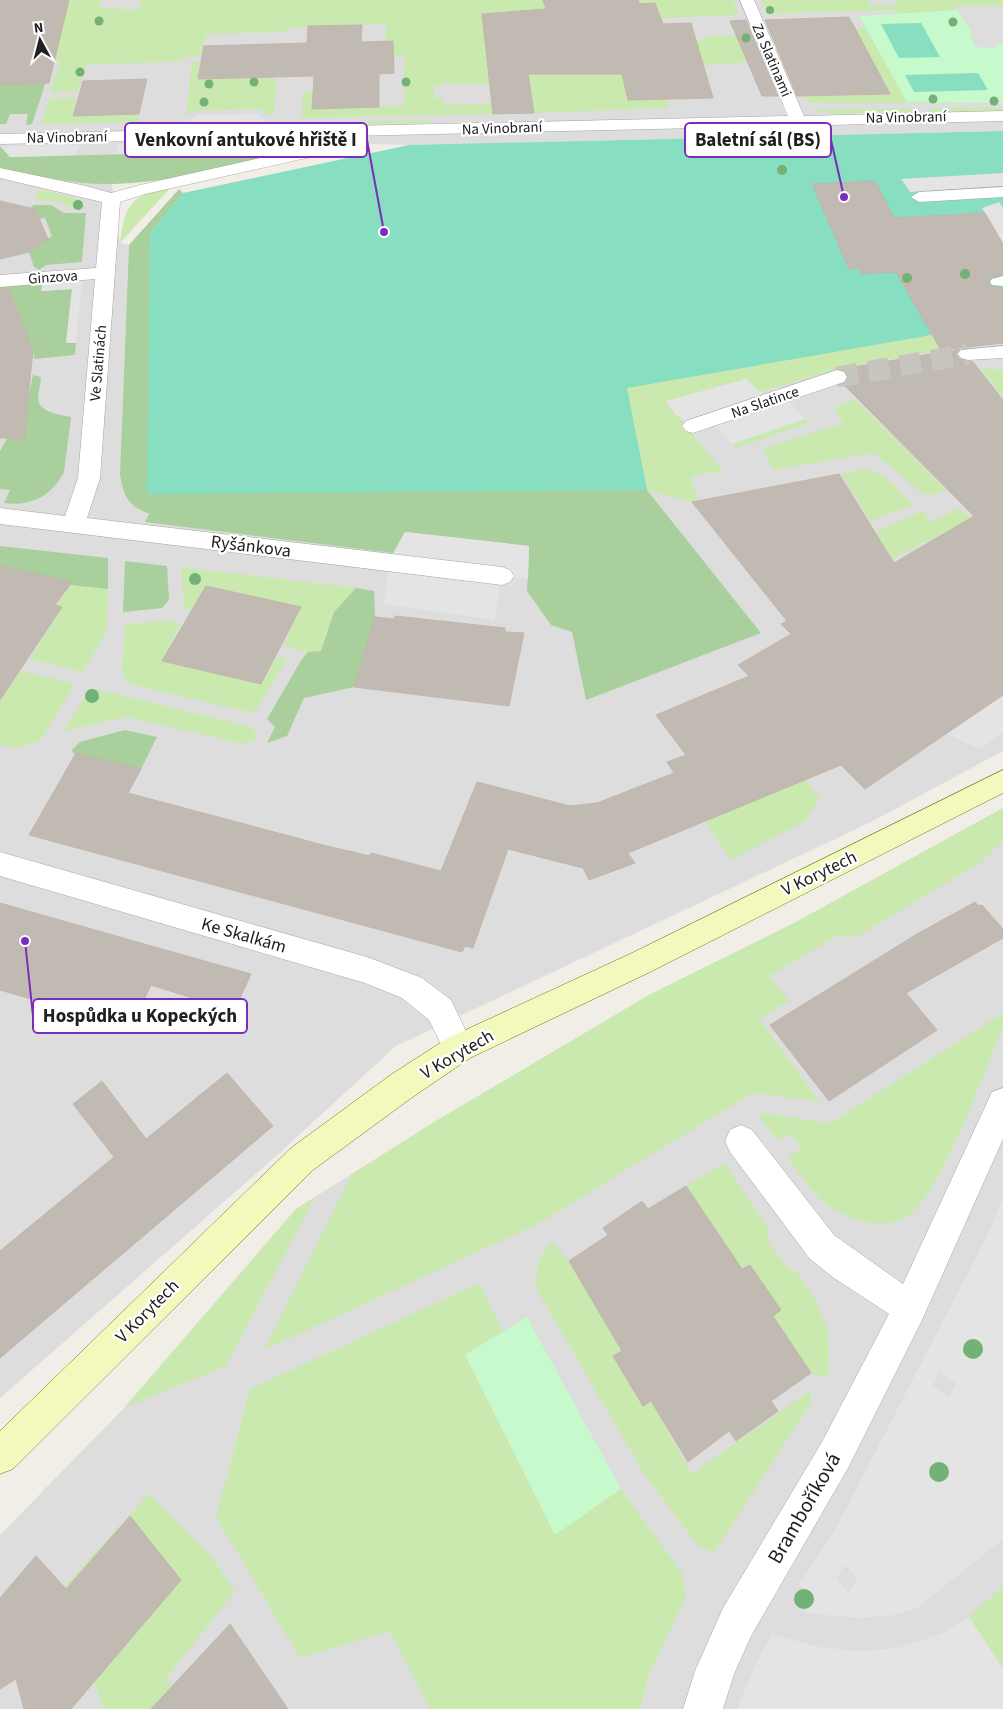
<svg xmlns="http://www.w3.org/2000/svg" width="1003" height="1709" font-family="'Source Sans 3',sans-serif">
  <rect width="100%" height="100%" fill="#f1eee7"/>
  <g fill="#dedddd">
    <polygon points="0,0 1003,0 1003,131 409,145 261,141 249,151 10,157 0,146"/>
    <polygon points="0,169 80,182 112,184 120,243 129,245 120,474 140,511 149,514 145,522 405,532 529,546 527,591 761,633 647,490 627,388 932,335 941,350 1003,343 1003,751 871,822 396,1046 275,1157 0,1398"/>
    <polygon points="1003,808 1003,1709 0,1709 0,1535 124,1408 296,1209 436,1121 649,995 796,922"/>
  </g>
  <g fill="#c9e9af" fill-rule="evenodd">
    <polygon points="63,0 101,0 99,8 121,8 121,10 140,9 141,0 543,0 546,9 624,0 660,16 655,4 639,4 638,0 733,0 739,15 611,20 688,40 707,39 707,36 748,35 752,62 669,67 624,80 628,100 667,99 669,108 534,113 490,84 454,85 446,82 442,85 433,86 434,98 443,98 443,105 492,104 493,114 305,118 302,117 303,91 312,91 313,109 404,106 404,56 391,56 385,53 386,24 295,27 281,32 206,34 202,56 185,57 184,61 87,65 77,92 50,93 61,61 41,61 0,19"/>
    <path d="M761 0H868L871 6 897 5 895 0H1003V6H955L973 34H970L975 47 997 48 996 44H1003V103H808L769 20 786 19 800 47 845 29 865 28 859 16 899 14 897 10 767 14ZM857 72H878L890 94 822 96 813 74Z"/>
    <polygon points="192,62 200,62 198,78 274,78 277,81 273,117 260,109 195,111 186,115"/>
    <polygon points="76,97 73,116 139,114 138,116 140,122 41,124 50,98"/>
    <polygon points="910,108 913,112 836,114 813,110"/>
    <polygon points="929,108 1003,108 1003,111 932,112"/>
    <polygon points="430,120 430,123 318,126 304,123"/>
    <path d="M172 186 120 243C125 203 131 195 172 186Z"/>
    <polygon points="44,190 78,199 87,209 72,209 59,201 39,201 35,192"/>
    <polygon points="863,320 874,345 932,335 941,350 831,371 759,392 746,379 666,401 724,473 704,473 691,477 697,498 692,502 647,490 621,472 307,371"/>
    <polygon points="980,368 1003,370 1003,397"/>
    <polygon points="855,399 947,491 931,495 921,493 874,453 774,470 763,449 844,423 834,408"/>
    <polygon points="805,419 809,423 736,448 732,444"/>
    <path d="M863 469C886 472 898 489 913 505L870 521 841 474Z"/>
    <polygon points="1003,500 962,541 949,530 892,559 876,532 922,511 932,522 957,509 970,516"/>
    <polygon points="181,567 356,588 334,612 321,651 308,652 283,646 300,608 207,586 190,611 184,608"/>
    <polygon points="70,585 108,589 107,631 83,672 30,659 62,608 56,606"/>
    <polygon points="167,621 180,624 163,661 261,684 277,657 287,659 254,713 128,684 122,671 125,624"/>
    <polygon points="21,671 75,684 40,741 15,749 0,745 0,700"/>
    <polygon points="91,688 252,727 257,736 254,741 244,744 126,717 63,731"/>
    <polygon points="805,779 820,799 807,817 808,819 731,860 705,821"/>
    <polygon points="1003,808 1003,840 983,861 858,936 837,936 769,976 789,1001 759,1019 820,1102 753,1093 534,1226 264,1350 352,1174 436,1121 649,995 796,922"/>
    <path d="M1003 1013V1026C985 1069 943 1193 908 1216 882 1232 849 1220 826 1204 813 1195 797 1170 787 1157L802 1149 791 1134 777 1140 758 1116 764 1113 831 1123Z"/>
    <polygon points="725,1163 769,1230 767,1241 787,1267 798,1272 817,1303 829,1333 829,1378 811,1373 773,1316 780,1310 750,1265 742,1269 686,1186"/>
    <polygon points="315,1197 226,1366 124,1408 296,1209"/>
    <path d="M552 1242 569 1261 622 1351 614 1356 642 1406 651 1401 692 1474 812 1389 809 1406 714 1553 698 1546 644 1474 536 1288C536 1268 538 1257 552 1242Z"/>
    <polygon points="479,1283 503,1331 465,1355 555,1534 621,1489 682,1573 686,1596 649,1675 640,1709 430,1709 390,1631 300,1658 216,1517 250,1389"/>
    <path d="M149 1494 210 1555 235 1591 166 1679 171 1687 165 1692 176 1709H104L87 1663 74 1603 64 1586ZM130 1516 181 1580 117 1656 66 1588Z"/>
    <polygon points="1003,1586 1003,1669 969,1617"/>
  </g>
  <g fill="#a9cf9d">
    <polygon points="51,66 32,124 26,125 28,114 10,114 6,124 0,124 0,85"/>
    <path d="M294 140 304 143 306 147 302 151C240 164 177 182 114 184 76 185 37 176 0 169V146L10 157 249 151 261 141Z"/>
    <path d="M179 189 183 193 150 234 621 472 647 490 761 633 586 700 572 632 551 625 527 591 529 546 405 532 393 553 145 522 149 514C128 506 123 495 120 474L129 245Z"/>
    <polygon points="34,205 51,205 64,213 86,213 82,262 46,265 39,270 34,267 29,252 52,236 45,218 39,219 35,209 31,207"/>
    <polygon points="42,284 42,291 72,289 66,343 76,343 75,355 34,359 33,350 9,290 0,292 0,287"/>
    <path d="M33 375 41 377C41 384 38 391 38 398 38 412 60 415 71 417L64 472C52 496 30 507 4 503L10 490 0 489V451L27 404Z"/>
    <polygon points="0,546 108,558 108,589 70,585 0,565"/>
    <polygon points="125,561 167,566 169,600 162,608 123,612"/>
    <polygon points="356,588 374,591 375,617 354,687 304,698 287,736 267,743 275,727 267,719 302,659 308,652 321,651 334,612"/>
    <polygon points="125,730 157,737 141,769 73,753 72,750 80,742"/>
  </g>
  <g fill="#c6f9cc">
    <polygon points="957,10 973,34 970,34 975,47 997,48 996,44 1003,44 1003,103 907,102 859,16"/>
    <polygon points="527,1317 621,1489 555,1535 465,1355"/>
  </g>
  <g fill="#87dec0">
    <polygon points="921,23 940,57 899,58 881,24"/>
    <polygon points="978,73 988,90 914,92 905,75"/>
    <polygon points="1003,131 1003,343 941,350 932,335 627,388 647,490 147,494 150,234 183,193 409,145"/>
  </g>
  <g fill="#e4e4e4" fill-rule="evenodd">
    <polygon points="257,114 268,124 183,126 198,115"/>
    <polygon points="261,141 249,151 116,154 118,144"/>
    <polygon points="79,145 76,155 10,157 1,146"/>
    <polygon points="1003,173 1003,186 910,192 901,179"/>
    <polygon points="999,202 1003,208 1003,244 982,208"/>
    <polygon points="82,281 76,343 66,343 72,289 41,291 42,284"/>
    <polygon points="746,379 768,400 783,395 805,419 732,444 710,420 693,426 675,414 666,401"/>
    <polygon points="405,532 529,546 528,579 502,577 494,620 384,604 388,563"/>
    <polygon points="1003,695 1003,733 979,749 946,733"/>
    <path d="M1003 1199V1539L918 1607 895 1615 859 1618 804 1613 811 1597 799 1585 836 1528 990 1230ZM940 1372 956 1384 949 1398 933 1385ZM845 1565 857 1578 849 1593 836 1579Z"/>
    <polygon points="969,1617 1003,1669 1003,1709 737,1709 756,1663 772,1634 818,1647 858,1651 898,1648 941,1634"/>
  </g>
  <g fill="#c1bab3" stroke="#c2b6aa">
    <polygon points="0,0 69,0 49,83 0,85"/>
    <polygon points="543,0 638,0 639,4 655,3 663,24 691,23 713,98 628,100 622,74 528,74 534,113 493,114 482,14 546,9"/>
    <polygon points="849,17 890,94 797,96 765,20"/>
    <polygon points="746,20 778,96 762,96 730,21"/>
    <polygon points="362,25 361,42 393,41 394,73 379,74 379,107 312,109 314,76 198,79 204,46 307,43 308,26"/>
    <polygon points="147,79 139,114 73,116 83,81"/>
    <polygon points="875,181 894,218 985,213 1003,244 1003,274 992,277 988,281 992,287 1003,288 1003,343 941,350 896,272 861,274 859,268 849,269 812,184"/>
    <polygon points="0,201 35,209 48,239 29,252 0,259"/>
    <polygon points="8,288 33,350 24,439 0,438 0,289"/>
    <polygon points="960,349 956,354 960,359 973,362 1003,400 1003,695 865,789 841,765 628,853 635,863 589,880 583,868 508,849 473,948 465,946 462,952 29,835 76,753 141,769 128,793 327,846 370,856 371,853 441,871 477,782 570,806 597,803 674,773 667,762 686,755 656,715 749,676 738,665 791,634 781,624 787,621 692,502 839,474 894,563 974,516 843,384 849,376 842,369"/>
    <polygon points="0,565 72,582 55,605 62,607 0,700"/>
    <polygon points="206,586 301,607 261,684 162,661"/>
    <polygon points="395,616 505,628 505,632 524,633 509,706 354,687 375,617 394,619"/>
    <polygon points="975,902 979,906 982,905 1003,929 1003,938 906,993 937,1030 829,1101 770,1025 917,934"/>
    <polygon points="0,903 169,951 251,974 234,1011 151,985 131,1028 0,990"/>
    <polygon points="227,1073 273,1126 0,1358 0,1251 114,1157 73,1104 102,1081 146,1139"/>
    <polygon points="686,1186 742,1269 750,1265 781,1310 773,1316 811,1373 771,1401 778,1411 736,1441 729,1431 688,1462 651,1401 643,1406 613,1356 622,1351 569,1261 608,1235 603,1228 642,1201 648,1209"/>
    <polygon points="130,1516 181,1580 71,1709 24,1709 16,1679 0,1689 0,1598 36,1556 66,1589"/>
    <polygon points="230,1624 288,1709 151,1709"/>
  </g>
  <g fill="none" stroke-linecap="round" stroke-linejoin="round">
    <polyline stroke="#c7c5bf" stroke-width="21" stroke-dasharray="21 11" stroke-linecap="butt" points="837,377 968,354"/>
    <g stroke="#a7a7a7" stroke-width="1">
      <g id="lane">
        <polygon points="1003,187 1003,197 919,202 911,197 919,192"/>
        <polygon points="1003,276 1003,286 992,285 990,282 992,279"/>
      </g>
    </g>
    <g stroke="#a7a7a7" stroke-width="1">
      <g id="street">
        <polygon points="740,0 754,0 804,116 1003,111 1003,121 0,144 0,134 788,116"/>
        <polygon points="354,137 360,138 362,142 360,146 145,194 120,202 100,478 87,518 502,567 510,570 514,576 510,582 502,585 0,524 0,508 65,516 78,478 95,279 0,287 0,275 96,268 102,202 0,178 0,168 86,186 111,193 140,185"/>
        <polygon points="1003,346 1003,358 968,360 961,358 958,354 961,350"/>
        <polygon points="837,370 844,372 847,377 844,382 693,433 686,431 682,426 686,421"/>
        <polygon points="0,852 367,957 422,978 451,1000 474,1048 470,1058 459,1063 448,1058 429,1020 402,998 365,983 0,876"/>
        <polygon points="1003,1088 1003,1139 922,1320 848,1468 751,1636 734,1674 723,1709 683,1709 695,1671 723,1608 822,1442 889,1314 834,1278 810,1259 730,1152 725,1141 730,1130 741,1125 752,1130 834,1235 903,1284 992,1092"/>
      </g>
    </g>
    <g stroke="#677807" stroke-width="1">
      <polygon id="secondary" points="1003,770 1003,793 650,972 470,1058 414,1096 313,1170 13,1469 0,1474 0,1431 291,1148 392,1074 448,1038 630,954"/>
    </g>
    <use href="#lane" fill="#fff" fill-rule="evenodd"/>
    <use href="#street" fill="#fff" fill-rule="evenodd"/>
    <use href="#secondary" fill="#f3f9bd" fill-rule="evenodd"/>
  </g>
  <g fill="#74b177">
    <circle cx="770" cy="10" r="4"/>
    <circle cx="99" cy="21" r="4.5"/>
    <circle cx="953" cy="22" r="4.5"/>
    <circle cx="746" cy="38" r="4.5"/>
    <circle cx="80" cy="72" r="4.5"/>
    <circle cx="254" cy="82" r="4.5"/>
    <circle cx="406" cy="82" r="4.5"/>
    <circle cx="209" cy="84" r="4.5"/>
    <circle cx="933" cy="99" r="4.5"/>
    <circle cx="994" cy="101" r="4.5"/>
    <circle cx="204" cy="102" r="4.5"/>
    <circle cx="782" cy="170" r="5"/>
    <circle cx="78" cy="205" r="5"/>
    <circle cx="965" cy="274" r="5"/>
    <circle cx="907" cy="278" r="5"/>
    <circle cx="195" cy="579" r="6"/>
    <circle cx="92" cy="696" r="7"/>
    <circle cx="973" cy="1349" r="10"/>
    <circle cx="939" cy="1472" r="10"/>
    <circle cx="804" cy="1599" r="10"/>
  </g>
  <g text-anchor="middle" stroke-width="4.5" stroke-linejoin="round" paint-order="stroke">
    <g font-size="15" fill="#202020" stroke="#fff">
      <text transform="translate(772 60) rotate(67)" y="5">Za Slatinami</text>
      <text transform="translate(906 117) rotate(-1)" y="5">Na Vinobraní</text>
      <text transform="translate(502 128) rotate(-2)" y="5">Na Vinobraní</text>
      <text transform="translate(67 137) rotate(-1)" y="5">Na Vinobraní</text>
      <text transform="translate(53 277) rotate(-4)" y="5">Ginzova</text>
      <text transform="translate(98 363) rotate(-85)" y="5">Ve Slatinách</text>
      <text transform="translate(765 402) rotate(-19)" y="5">Na Slatince</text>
    </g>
    <g font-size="18" fill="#202020" stroke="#fff">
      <text transform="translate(251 546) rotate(7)" y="6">Ryšánkova</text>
      <text transform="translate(819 873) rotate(-26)" y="6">V Korytech</text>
      <text transform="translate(244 935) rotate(16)" y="6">Ke Skalkám</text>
      <text transform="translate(457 1054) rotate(-30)" y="6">V Korytech</text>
      <text transform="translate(147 1311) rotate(-45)" y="6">V Korytech</text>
    </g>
    <g font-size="21" fill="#202020" stroke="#fff">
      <text transform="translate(804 1508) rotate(-60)" y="7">Bramboříková</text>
    </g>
  </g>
  <path fill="none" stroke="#7b2cbf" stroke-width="2" d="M844 197L831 140M384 232L367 140M25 941L33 1016"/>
  <g fill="#7b2cbf" stroke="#fff" stroke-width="2">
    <circle cx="844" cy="197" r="5"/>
    <circle cx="384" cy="232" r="5"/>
    <circle cx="25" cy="941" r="5"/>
  </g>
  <g fill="#fff" stroke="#7b2cbf" stroke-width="2">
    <rect x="685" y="123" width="146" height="34" rx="5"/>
    <rect x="125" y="123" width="242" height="34" rx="5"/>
    <rect x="33" y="999" width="214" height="34" rx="5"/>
  </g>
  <g font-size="19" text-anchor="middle" font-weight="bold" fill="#202020">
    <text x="758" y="146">Baletní sál (BS)</text>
    <text x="246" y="146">Venkovní antukové hřiště I</text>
    <text x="140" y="1022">Hospůdka u Kopeckých</text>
  </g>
  <g transform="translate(40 40) rotate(353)" stroke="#ffffff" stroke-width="4" paint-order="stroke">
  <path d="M0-4L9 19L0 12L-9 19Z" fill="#202020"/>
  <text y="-8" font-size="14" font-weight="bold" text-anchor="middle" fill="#202020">N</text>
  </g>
</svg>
